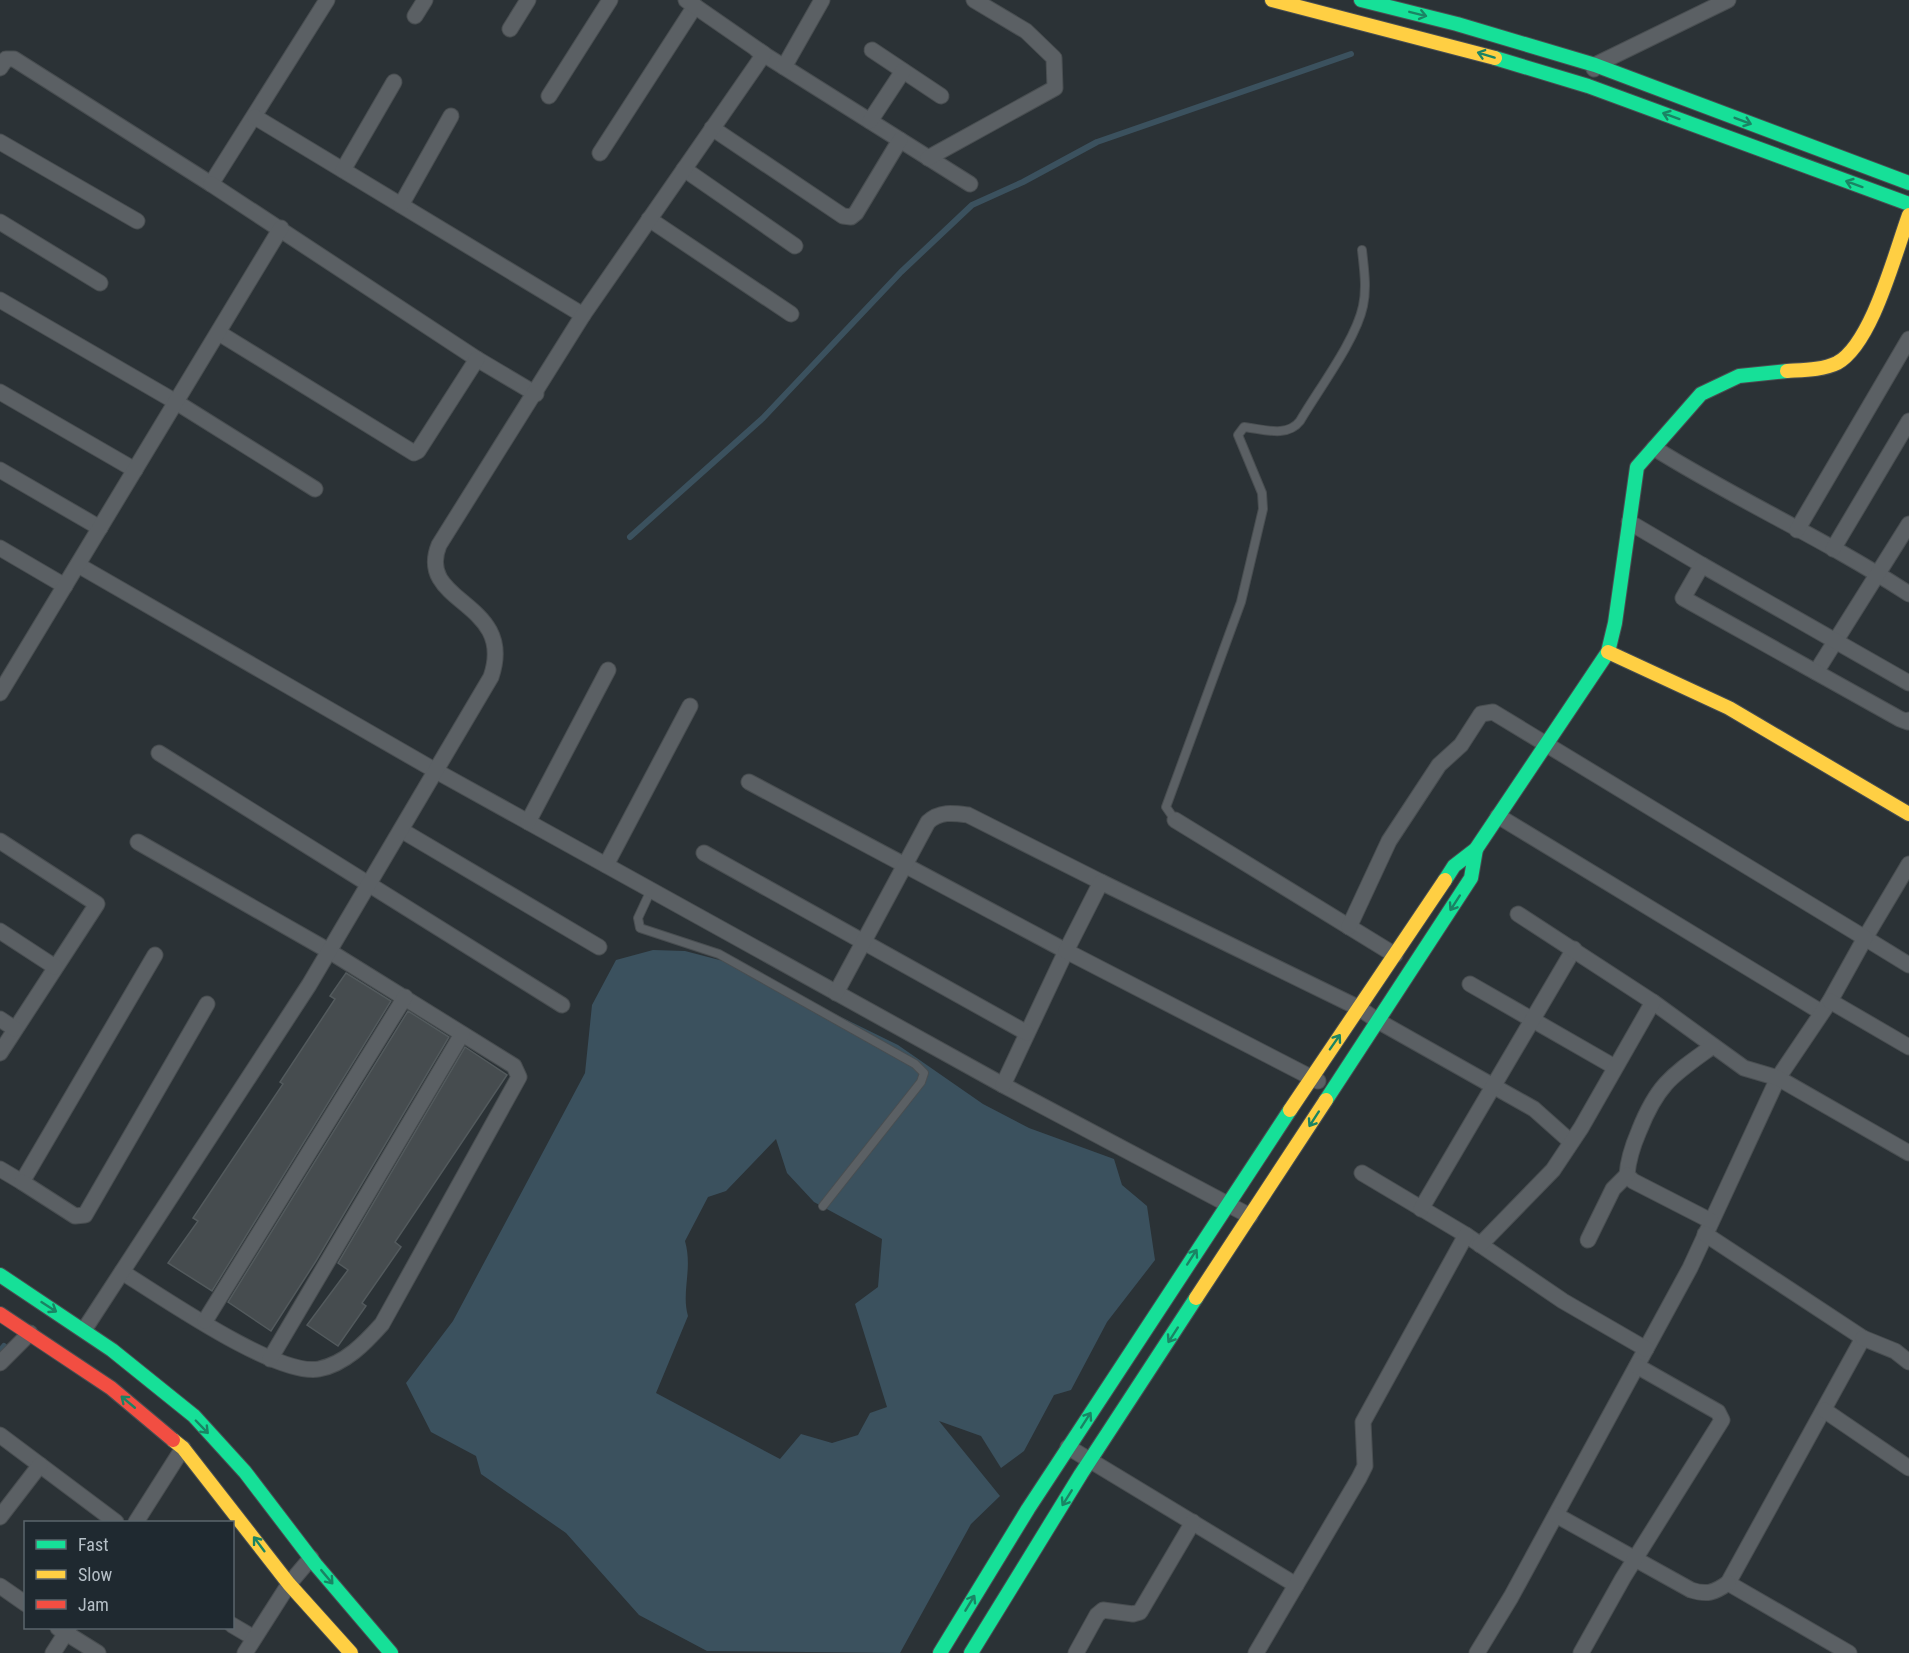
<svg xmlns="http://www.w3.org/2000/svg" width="1909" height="1653" font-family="'Roboto Condensed',sans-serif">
  <rect width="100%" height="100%" fill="#2b3236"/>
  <path fill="#3b515e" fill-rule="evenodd" d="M653 950 685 951 731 963 898 1045 983 1104 1029 1128 1114 1159 1122 1185 1147 1206 1155 1260 1107 1322 1071 1390 1054 1395 1024 1451 1001 1468 981 1436 939 1421 1000 1496 971 1524 900 1653 707 1651 639 1615 566 1533 481 1474 476 1456 431 1432 406 1383 453 1321 585 1073 592 1005 616 960ZM776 1139 787 1173 814 1202 882 1239 878 1287 855 1304 887 1407 870 1413 858 1435 832 1443 801 1434 780 1459 656 1393 688 1316C681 1292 693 1269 685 1241L708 1197 726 1191Z"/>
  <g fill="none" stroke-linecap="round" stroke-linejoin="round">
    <g stroke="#3b515e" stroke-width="6">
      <polyline points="630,537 763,418 901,272 972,205 1023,182 1097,142 1351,54"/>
      <polyline points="0,1351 4,1346"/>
    </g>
  </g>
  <g fill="#464c4f" stroke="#535a5d" stroke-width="1.5">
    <polygon points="346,973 391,1001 212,1291 168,1263 198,1221 193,1218 283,1084 280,1082 335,999 330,996"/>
    <polygon points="408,1011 449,1037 316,1261 271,1331 228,1302"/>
    <polygon points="465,1047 507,1075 395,1242 401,1247 362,1303 366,1306 338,1346 307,1325 348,1270 338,1263"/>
  </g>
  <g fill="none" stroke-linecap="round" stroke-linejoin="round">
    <g stroke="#494e51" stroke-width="10">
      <g id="lane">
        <path d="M1175 820 1166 807 1241 602 1263 509 1262 493 1238 435 1244 427C1263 429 1287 438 1300 421 1318 390 1356 340 1363 306 1367 288 1364 269 1362 250"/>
        <polyline points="651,890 638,918 640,928 719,954 915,1064 924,1073 921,1082 823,1206"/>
      </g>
    </g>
    <g stroke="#494e51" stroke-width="17">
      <g id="street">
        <polyline points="415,16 425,0"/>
        <polyline points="510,29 528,0"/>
        <polyline points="757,50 970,184"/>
        <polyline points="872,50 941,96"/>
        <polyline points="784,67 822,0"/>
        <polyline points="0,68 6,59 14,59 211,184 327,0"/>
        <polyline points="1594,69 1595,65 1728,0"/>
        <polyline points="549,96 610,0"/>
        <polyline points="255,117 583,315"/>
        <polyline points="870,121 903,71"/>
        <polyline points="712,128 843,216 851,217 856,213 900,140"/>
        <polyline points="0,142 137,221"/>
        <polyline points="600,153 695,6"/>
        <polyline points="928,158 1055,88 1054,58 1026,31 974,0"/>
        <polyline points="684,169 795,246"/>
        <polyline points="343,170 394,82"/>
        <polyline points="211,184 477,359 536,394"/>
        <polyline points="401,205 451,116"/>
        <polyline points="649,219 791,314"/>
        <polyline points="0,222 100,283"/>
        <polyline points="0,300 176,402 315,489"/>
        <polyline points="219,333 414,453 418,451 477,359"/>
        <polyline points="0,392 135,470"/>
        <path d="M1654 448C1737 500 1827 540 1909 594"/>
        <polyline points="0,470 100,528"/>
        <polyline points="1629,522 1702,565"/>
        <polyline points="1797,530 1909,339"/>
        <polyline points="0,548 65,586"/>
        <polyline points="1833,549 1909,421"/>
        <polyline points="78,565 436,771 1003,1085 1250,1216"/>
        <polyline points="1816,672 1909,524"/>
        <polyline points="1909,683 1702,565 1683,598 1900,719 1908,722 1909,720"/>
        <polyline points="0,693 281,228"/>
        <polyline points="159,753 562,1005"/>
        <polyline points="749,782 1066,951 1003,1085"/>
        <polyline points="1498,816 1821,1012"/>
        <polyline points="1175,820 1395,955"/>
        <polyline points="528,822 608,670"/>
        <polyline points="401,830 599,947"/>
        <polyline points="0,841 97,904 0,1053"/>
        <polyline points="704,853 1027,1033"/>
        <polyline points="1909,864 1865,938 1909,965"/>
        <polyline points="606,865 690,706"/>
        <polyline points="1349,927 1389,841 1439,765 1461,745 1481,714 1493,712 1865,938 1830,1001 1778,1078 1690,1268 1511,1597 1477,1653"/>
        <polyline points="0,931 55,967"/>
        <polyline points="1470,984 1613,1066"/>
        <path d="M836 993 928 822C940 811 953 813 968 815L1101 882"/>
        <polyline points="1830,1001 1909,1047"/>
        <polyline points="1653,1002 1744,1068 1778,1078 1909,1153"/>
        <polyline points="0,1019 15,1029"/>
        <polyline points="1318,1081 1066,951 1101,882 1359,1008 1378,1021 1534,1109 1571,1142"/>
        <polyline points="0,1169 22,1182 155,955"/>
        <polyline points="1362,1173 1466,1235 1563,1301 1646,1349"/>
        <polyline points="22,1182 75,1216 85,1215 207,1004"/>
        <polyline points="1421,1209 1574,949"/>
        <path d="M1711 1221 1633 1181 1627 1175C1628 1160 1633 1145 1639 1131 1658 1083 1673 1075 1713 1046"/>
        <polyline points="1705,1234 1863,1338 1728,1583 1849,1653"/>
        <polyline points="1588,1240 1613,1189 1627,1175"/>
        <polyline points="1480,1245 1553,1170 1581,1128 1653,1002 1518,914"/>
        <path d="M122 1272C161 1296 277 1377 319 1369 345 1364 365 1343 382 1324L519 1077 514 1066 329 951 138 842"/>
        <polyline points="205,1321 405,997"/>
        <path d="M84 1330 309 985 491 677C517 601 415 604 439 545L583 315 764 54 686 0"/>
        <polyline points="1863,1338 1895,1351 1909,1362"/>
        <polyline points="270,1359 462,1034"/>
        <polyline points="0,1363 30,1333"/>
        <polyline points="1824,1410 1909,1468"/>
        <polyline points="0,1435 116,1522"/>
        <polyline points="1068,1447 1296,1585"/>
        <path d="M1556 1515 1691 1590C1707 1595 1714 1593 1728 1583"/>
        <polyline points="0,1517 40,1465"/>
        <polyline points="136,1522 183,1448"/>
        <polyline points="0,1586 26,1604"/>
        <polyline points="232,1625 254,1638"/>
        <polyline points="58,1628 98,1653"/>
        <polyline points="53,1653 69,1628"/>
        <polyline points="245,1653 289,1584 311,1558"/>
        <polyline points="1076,1653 1097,1615 1103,1610 1133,1614 1140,1612 1193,1522"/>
        <polyline points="1256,1653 1359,1478 1365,1466 1363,1422 1466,1235"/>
        <polyline points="1581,1653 1623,1578 1722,1420 1718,1412 1637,1366"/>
      </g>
    </g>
    <g stroke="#494e51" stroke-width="16">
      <g id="fast">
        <polyline points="1361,0 1457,24 1595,65 1909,183"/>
        <polyline points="1495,58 1588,86 1909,204"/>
        <polyline points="1445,880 1454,866 1476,849 1608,652 1615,623 1637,467 1701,394 1739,376 1787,371"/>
        <polyline points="1326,1100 1471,878 1476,849"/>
        <polyline points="0,1275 112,1350 194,1416 245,1472 316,1565 391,1653"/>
        <polyline points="940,1653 1028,1509 1290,1110"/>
        <polyline points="971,1653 1081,1474 1196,1298"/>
      </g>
    </g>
    <g stroke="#494e51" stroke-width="16">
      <g id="slow">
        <polyline points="1272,0 1495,58"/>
        <path d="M1787 371C1803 370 1823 370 1837 363 1872 344 1895 253 1909 215"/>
        <polyline points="1608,652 1729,708 1909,814"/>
        <polyline points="1290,1110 1445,880"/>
        <polyline points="1196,1298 1326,1100"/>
        <polyline points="173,1440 183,1448 289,1584 351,1653"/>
      </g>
    </g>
    <g stroke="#494e51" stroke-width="16">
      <polyline id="jam" points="0,1314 111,1388 173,1440"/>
    </g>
    <use href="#lane" stroke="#5b6064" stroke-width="8"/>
    <use href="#street" stroke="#5b6064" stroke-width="15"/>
    <use href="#fast" stroke="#16e098" stroke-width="14"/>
    <use href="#slow" stroke="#ffcf43" stroke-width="14"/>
    <use href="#jam" stroke="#f24e42" stroke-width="14"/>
  </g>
  <defs><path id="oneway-shaft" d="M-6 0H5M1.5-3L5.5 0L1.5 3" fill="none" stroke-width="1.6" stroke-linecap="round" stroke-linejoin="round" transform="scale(1.5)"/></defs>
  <g stroke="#1a8464">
    <use href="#oneway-shaft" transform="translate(1418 14) rotate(14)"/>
    <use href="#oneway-shaft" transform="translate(1486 55) rotate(-163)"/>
    <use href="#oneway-shaft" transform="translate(1671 116) rotate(-160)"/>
    <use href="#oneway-shaft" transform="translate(1743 121) rotate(21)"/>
    <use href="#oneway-shaft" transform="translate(1854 184) rotate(-160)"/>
    <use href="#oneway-shaft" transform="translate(1455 903) rotate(123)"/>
    <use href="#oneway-shaft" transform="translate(1335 1042) rotate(-55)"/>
    <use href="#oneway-shaft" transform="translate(1314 1119) rotate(123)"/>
    <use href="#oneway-shaft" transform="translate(1192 1257) rotate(-57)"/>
    <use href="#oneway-shaft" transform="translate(49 1307) rotate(33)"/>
    <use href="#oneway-shaft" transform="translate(1173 1335) rotate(123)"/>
    <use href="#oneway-shaft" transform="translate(128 1402) rotate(-140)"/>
    <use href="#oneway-shaft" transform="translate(1086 1420) rotate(-57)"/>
    <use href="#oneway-shaft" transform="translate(202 1427) rotate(46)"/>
    <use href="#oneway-shaft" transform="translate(1067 1498) rotate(122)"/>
    <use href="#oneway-shaft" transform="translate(259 1544) rotate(-127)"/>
    <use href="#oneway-shaft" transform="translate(327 1577) rotate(50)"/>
    <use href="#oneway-shaft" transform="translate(970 1603) rotate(-59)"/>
  </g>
  <rect x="24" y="1521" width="210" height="108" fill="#1f2930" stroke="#5b656c" stroke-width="1.5"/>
  <rect x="36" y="1540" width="30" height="9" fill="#16e098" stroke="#5b656c" stroke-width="1.5"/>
  <text x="78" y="1551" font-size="18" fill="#b5bfc7">Fast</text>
  <rect x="36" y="1570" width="30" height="9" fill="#ffcf43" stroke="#5b656c" stroke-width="1.5"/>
  <text x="78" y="1581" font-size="18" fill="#b5bfc7">Slow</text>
  <rect x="36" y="1600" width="30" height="9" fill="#f24e42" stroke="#5b656c" stroke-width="1.5"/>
  <text x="78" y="1611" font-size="18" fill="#b5bfc7">Jam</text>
</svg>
